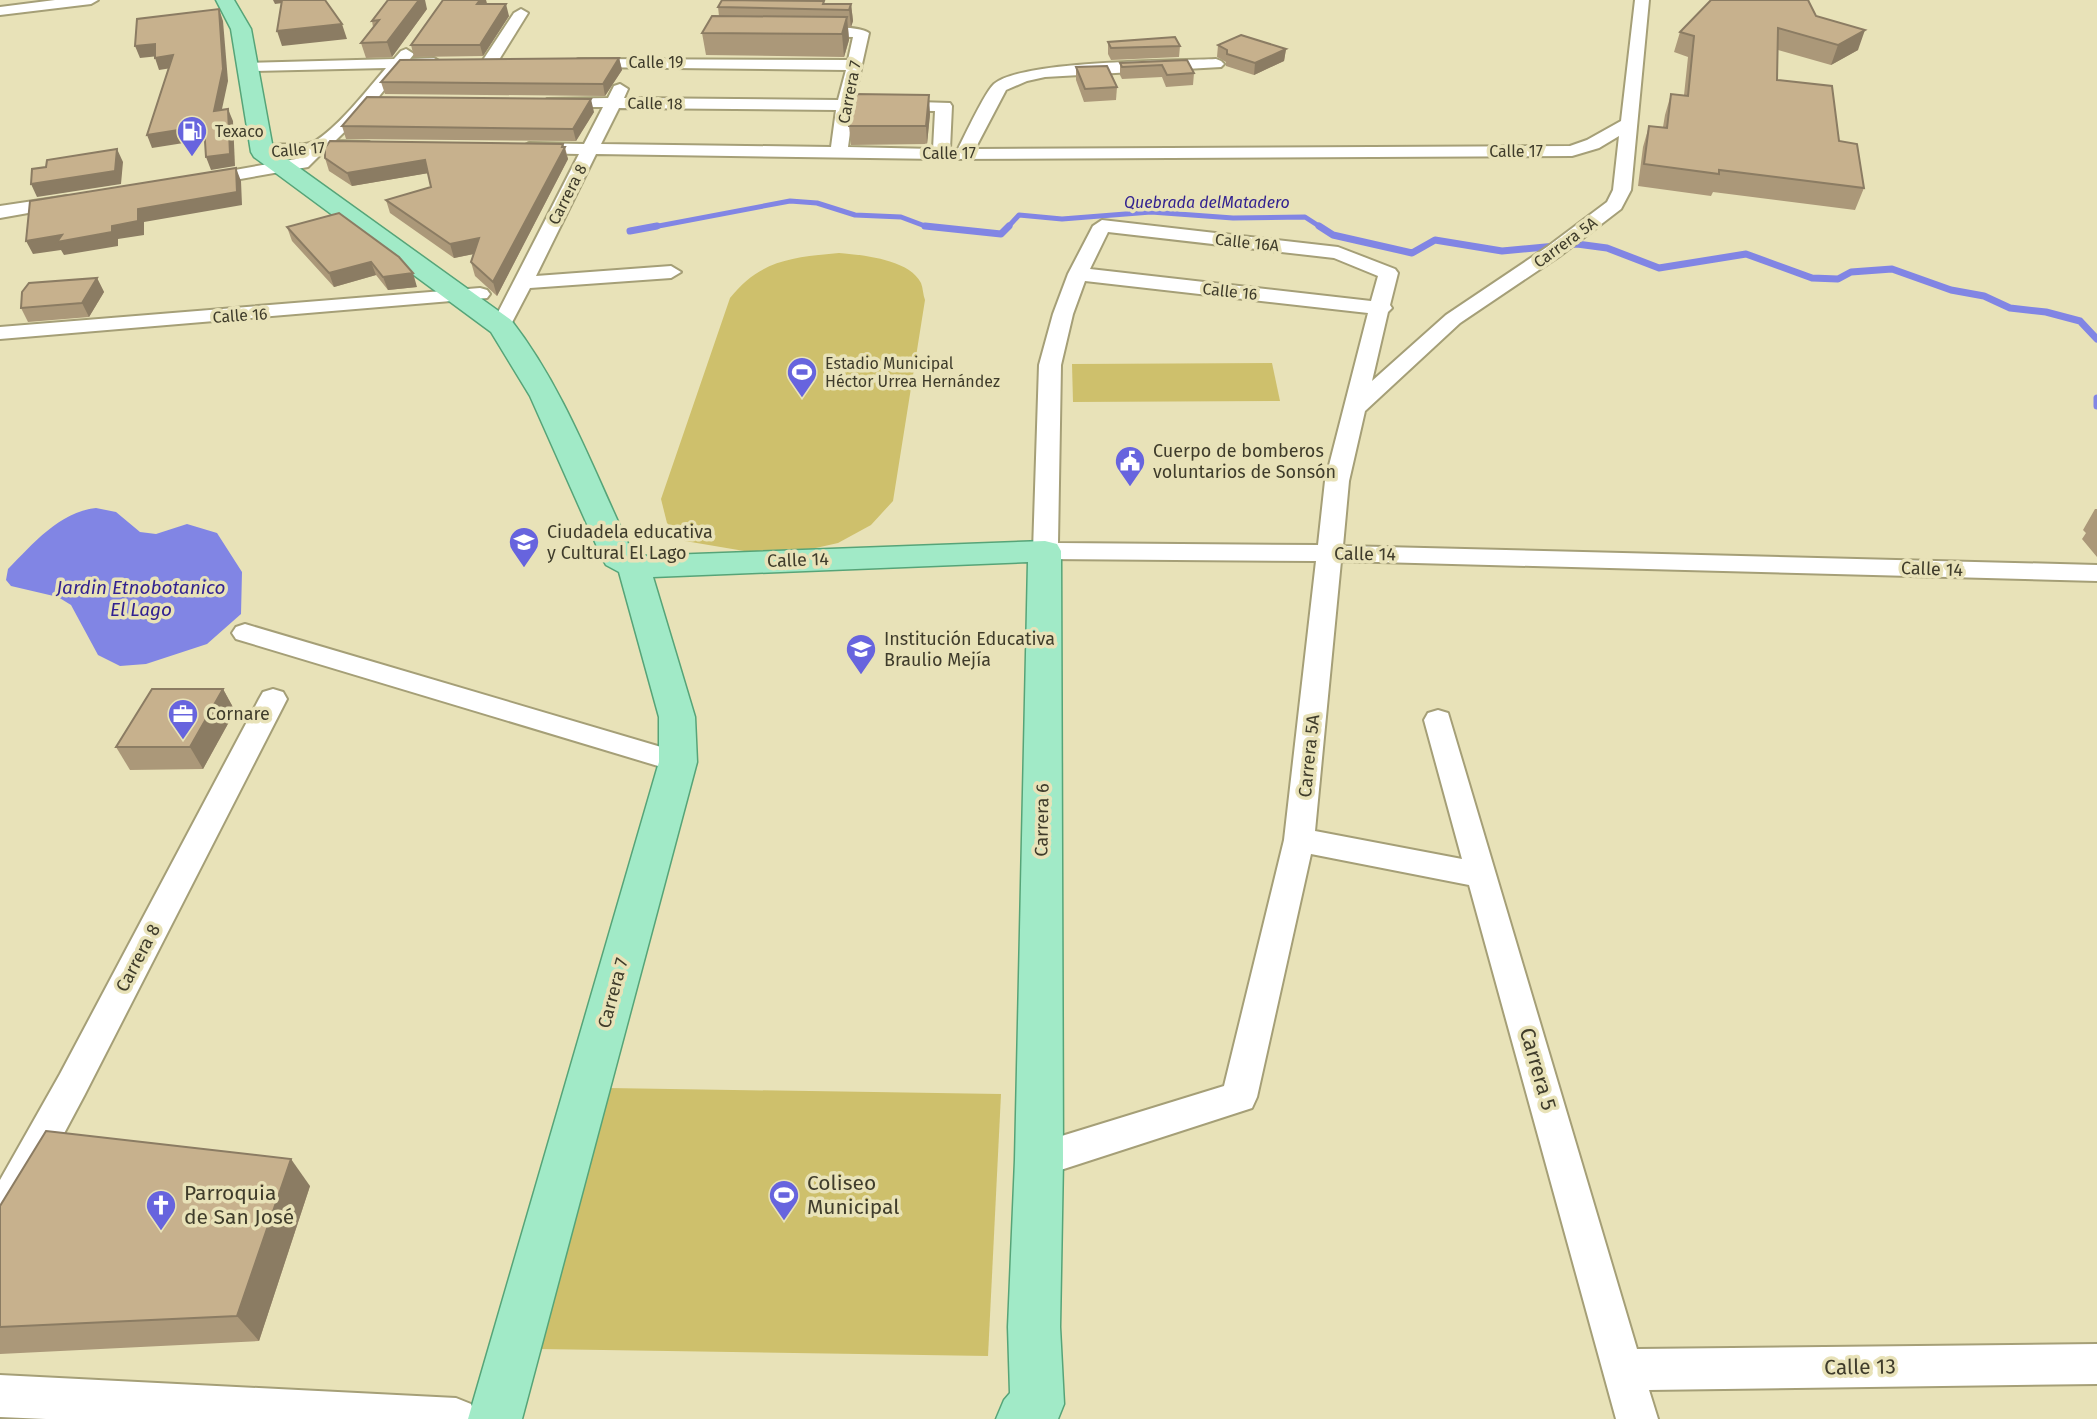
<svg xmlns="http://www.w3.org/2000/svg" width="2097" height="1419" font-family="'Fira Sans',sans-serif">
  <rect width="100%" height="100%" fill="#e8e2b8"/>
  <g fill="#cec06c">
    <path d="M839 253C862 255 909 259 921 283 923 288 923 295 925 300L893 501 871 525 838 543 798 552 756 553 685 541 667 523 661 499 730 298C760 260 793 257 839 253Z"/>
    <polygon points="1272,363 1280,401 1073,402 1072,364"/>
    <polygon points="608,1088 1001,1094 988,1356 539,1349"/>
  </g>
  <path fill="#8185e4" d="M96 508 116 512 140 532 156 534 187 524 217 533 242 572 241 614 207 644 146 664 120 666 98 655 71 605 58 597 11 586 6 580 8 569C33 544 59 512 96 508Z"/>
  <g fill="none" stroke-linecap="round" stroke-linejoin="round">
    <g stroke="#8185e4" stroke-width="5">
      <polyline points="648,228 790,201 817,203 855,215 901,217 925,226 941,228"/>
      <polyline points="1007,228 1019,215 1062,219 1151,212 1233,218 1305,217 1322,228"/>
    </g>
    <g stroke="#8185e4" stroke-width="7">
      <polyline points="925,226 1001,234 1009,226"/>
      <polyline points="1319,226 1333,235 1412,253 1435,240 1502,251 1577,244 1607,248 1659,268 1746,254 1812,278 1838,279 1851,272 1892,269 1951,290 1984,296 2010,308 2046,312 2080,321 2097,339"/>
      <polyline points="630,231 657,226"/>
      <polyline points="2097,398 2097,406"/>
    </g>
    <g stroke="#a59f77" stroke-width="4">
      <g id="minor">
        <polygon points="55,0 98,0 91,4 0,15 0,7"/>
        <path d="M1635 0H1649L1631 190 1621 209 1561 255 1460 323 1365 411 1349 481 1343 546 2097 565V581L1341 561 1315 831 1462 859 1424 720 1428 713 1438 710 1448 713 1637 1349 2097 1344V1384L1649 1390 1658 1419H1616L1469 885 1311 854 1257 1097 1252 1108 1039 1177 1026 1172 1021 1160 1026 1148 1039 1143 1224 1086 1284 840 1316 561 1045 559 1036 556 1033 551 1039 365 1053 314 1068 274 1093 226 1102 220 1338 247 1395 269 1398 273 1390 305 1392 308 1388 312 1372 381 1446 315 1547 247 1607 202 1613 190 1619 136 1599 148 1572 156 941 159 596 154 536 276 671 266 681 272 671 278 530 288 508 330H494L491 326 579 154 529 153 520 148 529 143 584 144 603 107H553L545 102 547 99 608 98 614 86 620 84 628 89 624 98 838 100 846 70 583 67 578 65 575 62 578 59 848 60 853 37 811 36 804 32C812 25 861 26 869 33L854 100 950 103 952 106 950 149H958C965 135 985 92 994 84 1023 60 1173 61 1216 59L1221 61 1224 64 1221 67 1045 77 1027 81 1006 90 975 149 1570 146 1587 140 1621 121ZM619 108 836 110 831 147 601 144ZM853 110 935 111 933 149 848 147ZM1108 232 1334 258 1378 276 1371 301 1090 269ZM1085 281 1368 313 1325 481 1318 545 1058 543 1061 365 1073 314Z"/>
        <polygon points="521,9 528,13 497,63 489,68 484,66 481,63 514,13"/>
        <path d="M406 49 414 54 410 59 434 58 442 63 434 68H402L372 105 335 141 369 142 372 146 369 150 324 151 308 167 201 186 192 181 201 176 296 159 303 153 262 157 253 152C267 137 300 151 317 140 342 123 366 91 386 68L249 71 244 69 241 66 244 63 394 59 401 51Z"/>
        <polygon points="67,196 73,197 76,201 73,205 0,218 0,206"/>
        <polygon points="480,288 487,290 490,294 487,298 0,339 0,327"/>
        <polygon points="245,624 688,755 693,762 688,769 678,772 236,639 232,633 236,627"/>
        <polygon points="273,689 283,692 287,699 84,1096 13,1229 0,1234 0,1180 60,1074 259,699 263,692"/>
        <polygon points="0,1375 456,1398 471,1404 477,1419 46,1419 0,1417"/>
      </g>
    </g>
    <g stroke="#56a478" stroke-width="3">
      <path id="major" d="M216 0H234L251 29 273 149 511 320C564 388 595 474 632 552L640 556 1045 541 1057 544 1061 551 1063 1160 1060 1327 1064 1404 1058 1419H996L1004 1400 1010 1393 1008 1327 1015 1160 1028 562 653 577 695 717 697 762 522 1419H468L659 762V717L619 572 606 565 602 558 530 396 491 332 254 157 251 152 231 29Z"/>
    </g>
    <use href="#minor" fill="#fff" fill-rule="evenodd"/>
    <use href="#major" fill="#a1eac7" fill-rule="evenodd"/>
  </g>
  <g fill="#ab9879">
    <polygon points="443,0 486,0 487,4 509,16 483,56 414,57 411,45"/>
    <polygon points="824,1 824,4 851,4 853,21 851,27 848,27 849,40 844,57 706,55 702,33 719,16 718,7"/>
    <polygon points="427,9 392,57 366,58 361,43 373,27 372,21"/>
    <polygon points="1816,16 1858,50 1831,65 1778,50 1777,80 1839,141 1864,188 1855,210 1713,192 1711,196 1638,186 1643,147 1649,126 1663,127 1665,115 1671,94 1684,95 1688,57 1674,52 1680,32"/>
    <polygon points="1108,42 1180,46 1179,57 1111,60 1108,54"/>
    <polygon points="1218,45 1286,49 1284,61 1254,75 1226,66 1226,62 1217,57"/>
    <polygon points="619,58 622,70 605,96 385,94 381,82"/>
    <polygon points="1187,60 1194,73 1193,85 1166,87 1162,77 1122,79 1120,75 1120,63"/>
    <polygon points="1076,67 1117,87 1116,100 1084,102 1076,80"/>
    <polygon points="594,112 576,141 346,139 342,126"/>
    <polygon points="930,114 927,144 851,145 849,126"/>
    <polygon points="565,147 568,159 497,296 475,276 471,262 474,254 454,258 390,213 386,200 431,187 428,173 352,186 329,171 325,158"/>
    <polygon points="339,213 417,287 388,290 376,275 334,287 292,241 287,227"/>
    <polygon points="97,278 104,292 89,317 28,322 21,308"/>
    <polygon points="2095,509 2097,509 2097,557 2082,539 2086,533 2083,530"/>
    <polygon points="223,689 235,711 203,769 130,770 116,747"/>
    <polygon points="310,1186 259,1341 0,1354 0,1206"/>
  </g>
  <g fill="#8b7c63">
    <polygon points="273,0 289,0 290,2 275,4"/>
    <polygon points="419,0 425,0 427,9 392,57 387,42"/>
    <polygon points="480,0 486,0 487,5 477,4"/>
    <polygon points="506,4 509,16 483,56 480,45"/>
    <polygon points="851,4 853,21 851,27 849,10"/>
    <polygon points="219,9 223,21 228,81 219,123 214,111"/>
    <polygon points="847,17 849,40 844,57 842,34"/>
    <polygon points="342,24 347,39 282,46 277,31"/>
    <polygon points="1865,30 1858,50 1831,65 1838,45"/>
    <polygon points="155,44 159,56 140,58 135,46"/>
    <polygon points="1286,49 1284,61 1254,75 1255,63"/>
    <polygon points="173,55 178,67 159,70 155,58"/>
    <polygon points="619,58 622,70 605,96 603,84"/>
    <polygon points="929,95 930,114 927,144 926,126"/>
    <polygon points="591,99 594,112 576,141 573,129"/>
    <polygon points="228,109 233,121 235,166 211,170 206,157"/>
    <polygon points="204,126 209,139 152,148 147,135"/>
    <polygon points="563,144 568,159 497,296 493,282"/>
    <polygon points="117,149 123,162 121,184 37,197 31,184"/>
    <polygon points="425,160 429,173 352,186 347,173"/>
    <polygon points="236,168 241,181 242,205 144,222 144,235 118,239 118,246 64,255 61,250 33,254 26,241 112,226 138,209"/>
    <polygon points="479,238 483,252 454,258 450,244"/>
    <polygon points="371,262 376,275 334,287 329,273"/>
    <polygon points="413,273 417,287 388,290 383,277"/>
    <polygon points="97,278 104,292 89,317 82,303"/>
    <polygon points="223,689 235,711 203,769 190,747"/>
    <polygon points="291,1159 310,1186 259,1341 237,1316"/>
  </g>
  <g fill="#c7b18d" stroke="#8b7c63" stroke-width="2">
    <polygon points="282,0 325,0 342,24 277,31"/>
    <polygon points="388,0 419,0 387,42 361,43 379,20 372,21"/>
    <polygon points="443,0 480,0 477,4 506,4 480,45 411,45"/>
    <polygon points="722,0 824,1 823,4 851,4 849,10 718,7"/>
    <polygon points="1711,0 1808,0 1816,16 1865,30 1838,45 1778,28 1777,80 1832,86 1839,141 1857,144 1864,188 1719,170 1719,174 1644,164 1649,126 1667,128 1671,94 1688,96 1694,36 1680,32"/>
    <polygon points="219,9 223,69 214,111 228,109 230,154 206,157 204,126 147,135 173,55 155,58 155,44 135,46 137,19"/>
    <polygon points="712,16 847,17 842,34 702,33"/>
    <polygon points="1241,35 1286,49 1255,63 1227,54 1227,50 1218,45"/>
    <polygon points="1175,37 1180,46 1111,48 1108,42"/>
    <polygon points="619,58 603,84 381,82 400,60"/>
    <polygon points="1187,60 1194,73 1167,75 1162,65 1122,67 1120,63"/>
    <polygon points="1107,66 1117,87 1085,89 1076,67"/>
    <polygon points="854,94 929,95 926,126 849,126"/>
    <polygon points="367,97 591,99 573,129 342,126"/>
    <polygon points="330,141 563,144 562,147 565,147 493,282 471,262 479,238 450,244 386,200 431,187 425,160 347,173 325,158 325,148"/>
    <polygon points="117,149 115,171 31,184 32,169 46,167 47,160"/>
    <polygon points="236,168 237,192 138,209 138,221 112,226 112,232 57,242 62,235 26,241 30,201"/>
    <polygon points="339,213 399,257 413,273 383,277 371,262 329,273 287,227"/>
    <polygon points="97,278 82,303 21,308 22,292 29,283"/>
    <polygon points="152,689 223,689 190,747 116,747"/>
    <polygon points="46,1131 291,1159 237,1316 0,1327 0,1206"/>
  </g>
  <defs>
    <g id="fuel-pin" transform="scale(1.575)"><path d="M0 17L-7.5 6A9.5 9.5 0 1 1 7.5 6Z" fill="#6764de" stroke="#e8e2b8"/><path d="M-5.5-6h7V0h2V4h1.3V-2.5L3-4.5l.8-.8L6-3V5H2.5V1h-1V6h-7ZM-4.2-4.7v3.2H.2V-4.7Z" fill="#fff"/></g>
    <g id="stadium-pin" transform="scale(1.575)"><path d="M0 17L-7.5 6A9.5 9.5 0 1 1 7.5 6Z" fill="#6764de" stroke="#e8e2b8"/><path d="M0-5a6.5 5 0 1 0 0 10a6.5 5 0 1 0 0-10ZM-3.5-1.8h7v3.6h-7Z" fill="#fff"/></g>
    <g id="civic-pin" transform="scale(1.575)"><path d="M0 17L-7.5 6A9.5 9.5 0 1 1 7.5 6Z" fill="#6764de" stroke="#e8e2b8"/><path d="M-.6-6.5H3V-4.5H.6V-3L4-1V1h2V6H-6V1h2V-1L-.6-3ZM-1.2 2.5V6h2.4V2.5Z" fill="#fff"/></g>
    <g id="school-pin" transform="scale(1.575)"><path d="M0 17L-7.5 6A9.5 9.5 0 1 1 7.5 6Z" fill="#6764de" stroke="#e8e2b8"/><path d="M0-5L7-2L0 1L-7-2ZM-4 1L0 2.5L4 1V4Q0 6-4 4Z" fill="#fff"/></g>
    <g id="office-pin" transform="scale(1.575)"><path d="M0 17L-7.5 6A9.5 9.5 0 1 1 7.5 6Z" fill="#6764de" stroke="#e8e2b8"/><path d="M-6-3h4V-5.5h4V-3h4V5H-6ZM-1-4.5V-3h2v-1.5ZM-6 0V1H6V0Z" fill="#fff"/></g>
    <g id="church-pin" transform="scale(1.575)"><path d="M0 17L-7.5 6A9.5 9.5 0 1 1 7.5 6Z" fill="#6764de" stroke="#e8e2b8"/><path d="M-1.2-6h2.4v3.5h3.3v2.4h-3.3V6h-2.4V-.1h-3.3v-2.4h3.3Z" fill="#fff"/></g>
  </defs>
  <g fill-rule="evenodd">
    <use href="#fuel-pin" x="192" y="131"/>
    <use href="#stadium-pin" x="802" y="372"/>
    <use href="#civic-pin" x="1130" y="461"/>
    <use href="#school-pin" x="524" y="542"/>
    <use href="#school-pin" x="861" y="649"/>
    <use href="#office-pin" x="183" y="714"/>
    <use href="#stadium-pin" x="784" y="1195"/>
    <use href="#church-pin" x="161" y="1205"/>
  </g>
  <g text-anchor="middle" stroke-width="7" stroke-linejoin="round" paint-order="stroke">
    <g font-size="16" fill="#3f3c2b" stroke="#e8e2b8">
      <text x="656" y="68">Calle 19</text>
      <text transform="translate(849 92) rotate(-79)" y="6">Carrera 7</text>
      <text transform="translate(655 103) rotate(1)" y="6">Calle 18</text>
      <text transform="translate(298 149) rotate(-5)" y="6">Calle 17</text>
      <text x="1516" y="157">Calle 17</text>
      <text x="949" y="159">Calle 17</text>
      <text transform="translate(567 194) rotate(-63)" y="6">Carrera 8</text>
      <text transform="translate(1247 242) rotate(6)" y="6">Calle 16A</text>
      <text transform="translate(1565 242) rotate(-36)" y="6">Carrera 5A</text>
      <text transform="translate(1230 291) rotate(6)" y="6">Calle 16</text>
      <text transform="translate(240 315) rotate(-4)" y="6">Calle 16</text>
    </g>
    <g font-size="16" fill="#3f3c2b" stroke="#e8e2b8" text-anchor="start">
      <text x="215" y="137">Texaco</text>
      <text x="825" y="369">Estadio Municipal<tspan x="825" dy="18">Héctor Urrea Hernández</tspan></text>
    </g>
    <g font-size="16" font-style="italic" fill="#322290" stroke="#e8e2b8">
      <text x="1207" y="208">Quebrada delMatadero</text>
    </g>
    <g font-size="18" fill="#3f3c2b" stroke="#e8e2b8" text-anchor="start">
      <text x="1153" y="457">Cuerpo de bomberos<tspan x="1153" dy="21">voluntarios de Sonsón</tspan></text>
      <text x="547" y="538">Ciudadela educativa<tspan x="547" dy="21">y Cultural El Lago</tspan></text>
      <text x="884" y="645">Institución Educativa<tspan x="884" dy="21">Braulio Mejía</tspan></text>
      <text x="206" y="720">Cornare</text>
    </g>
    <g font-size="18" fill="#3f3c2b" stroke="#e8e2b8">
      <text transform="translate(1365 554) rotate(1)" y="6">Calle 14</text>
      <text transform="translate(798 560) rotate(-2)" y="6">Calle 14</text>
      <text transform="translate(1932 569) rotate(2)" y="6">Calle 14</text>
      <text transform="translate(1309 756) rotate(-84)" y="6">Carrera 5A</text>
      <text transform="translate(1042 820) rotate(-89)" y="6">Carrera 6</text>
      <text transform="translate(138 958) rotate(-62)" y="6">Carrera 8</text>
      <text transform="translate(613 993) rotate(-75)" y="6">Carrera 7</text>
    </g>
    <g font-size="19" font-style="italic" fill="#322290" stroke="#e8e2b8">
      <text x="141" y="594">Jardin Etnobotanico<tspan x="141" dy="22">El Lago</tspan></text>
    </g>
    <g font-size="21" fill="#3f3c2b" stroke="#e8e2b8">
      <text transform="translate(1538 1069) rotate(74)" y="7">Carrera 5</text>
      <text transform="translate(1860 1367) rotate(-1)" y="7">Calle 13</text>
    </g>
    <g font-size="21" fill="#3f3c2b" stroke="#e8e2b8" text-anchor="start">
      <text x="807" y="1190">Coliseo<tspan x="807" dy="24">Municipal</tspan></text>
      <text x="184" y="1200">Parroquia<tspan x="184" dy="24">de San José</tspan></text>
    </g>
  </g>
</svg>
